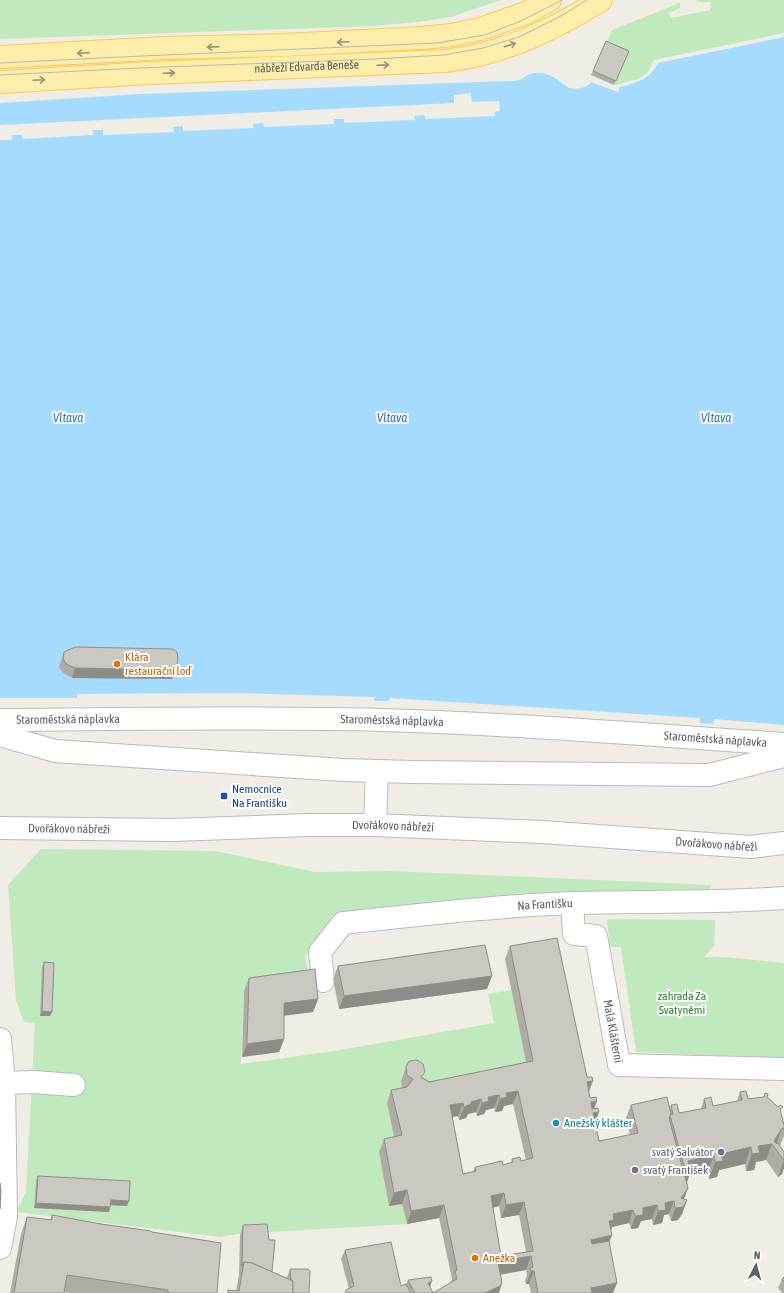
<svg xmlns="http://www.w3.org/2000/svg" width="784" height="1293" font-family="'Asap Condensed',sans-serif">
  <rect width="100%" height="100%" fill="#f0ede4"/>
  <g fill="#c0eabe" fill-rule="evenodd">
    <polygon points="0,0 501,0 451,17 418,22 373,26 0,39"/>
    <polygon points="696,0 784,0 784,33 654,60 648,72 638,79 614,85 627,56 605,46 612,30 680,3 680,8 668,13 671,18 710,10 711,2 699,2"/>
    <path d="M41 849 215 851 315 872 392 871 711 885 709 892 536 893 333 915 305 956 310 982 244 991 241 1064 334 1051 494 1023 488 994 511 990 529 1074 402 1088 387 1104 397 1149 389 1206 402 1204 407 1224 238 1234 220 1237 16 1212 26 1192 35 1023 24 1022 16 1000 8 885ZM36 1181 127 1206 109 1205 108 1212 35 1208Z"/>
    <polygon points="607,919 715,920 714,946 704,957 724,957 784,963 784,1059 636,1052 621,947 610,947"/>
  </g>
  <path fill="#a5dbff" d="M784 37V725L714 719 713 724 700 723V718L390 698 389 701H374L375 697 240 693 77 694V698H0V103L141 94 513 81C521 81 522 78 528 75 545 68 556 79 569 88 577 89 586 89 591 82L618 92 620 87C637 83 650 79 658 63Z"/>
  <polygon fill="#f0ede4" points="471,93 472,102 499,101 500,111 495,112 495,116 425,119 424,115 414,116 415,120 344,123 344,119 334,119 334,124 264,127 263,123 253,124 254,128 183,131 183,126 173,127 174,132 103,135 103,130 93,130 93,135 23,139 22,135 12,135 12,140 0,140 0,125 454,103 454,95"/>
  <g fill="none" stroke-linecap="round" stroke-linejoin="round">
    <g stroke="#b7bbbf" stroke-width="24">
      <g id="minor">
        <path id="s1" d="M0 720C127 719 255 717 382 720 516 724 650 735 784 744"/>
        <polyline points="0,735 55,751 343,770 413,772 709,775 784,756"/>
        <polyline points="375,825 377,771"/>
        <path id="s2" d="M0 828 173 830 307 825H375L542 832 751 847 784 843"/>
        <path id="s3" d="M572 903 574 934 596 936 619 1065 784 1069"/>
        <path id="s4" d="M323 981 320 952 343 923C419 915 495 906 572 903 643 901 713 903 784 898"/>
        <polyline points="0,1039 4,1083 6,1217 0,1248"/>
        <polyline points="4,1083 33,1082 74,1085"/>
      </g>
    </g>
    <g stroke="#ffc64e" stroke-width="24">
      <g id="major">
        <polyline points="0,57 164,48 284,45 422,38 452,35 480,29 526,13 550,0"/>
        <path id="s5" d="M0 82 150 73 444 61C461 59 477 56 493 51 531 40 568 21 601 0"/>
      </g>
    </g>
    <use href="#minor" stroke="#fff" stroke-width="22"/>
    <use href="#major" stroke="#fea" stroke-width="22"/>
    <g stroke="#b6b7b7" stroke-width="1">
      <polyline points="0,63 120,57 437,43 485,35 521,21 562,0"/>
      <polyline points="0,75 139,68 375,59 444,55 483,48 519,37 559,17 587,0"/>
    </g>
  </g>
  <g fill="#afaca6" fill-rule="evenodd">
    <polygon points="627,56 614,85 591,75 593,71"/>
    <polygon points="64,652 172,679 72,678 63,673 59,668 61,661"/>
    <path d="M510 946 589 1091 590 1098 597 1101 594 1108 599 1112 595 1122 599 1141 630 1135 626 1118 631 1105 670 1109 671 1105 679 1113 701 1109 704 1099 713 1106 737 1101 740 1092 748 1099 767 1097 781 1113 784 1125V1136L780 1146 784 1152V1168L782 1174 778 1177 766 1160 756 1162 754 1170 746 1171 745 1164 719 1170 717 1177 709 1179 708 1172 689 1176 687 1183 688 1188 684 1199 687 1200 682 1214 678 1220 671 1221 669 1214 664 1215 662 1223 653 1225 652 1219 641 1221 638 1228 631 1229 629 1223 612 1227 611 1230 609 1242 613 1293H531L529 1284H526L525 1281 527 1275 526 1270 500 1274 499 1293H345L346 1290 349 1289 341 1259 345 1250 401 1286 406 1284 408 1280 430 1287 433 1293 450 1283 452 1279 439 1218 407 1224 402 1204 389 1206 379 1152 384 1139 394 1137 387 1103 391 1090 402 1088 401 1081 406 1067 429 1082 526 1062 505 959ZM513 1104 526 1160 521 1161 512 1159 511 1163 503 1165 475 1167 473 1172 463 1174 452 1117 458 1116 459 1120 466 1118 468 1114 476 1112 477 1116 484 1114 486 1110 494 1108 495 1112 502 1111 504 1106ZM499 1206 501 1218 519 1215 526 1252 501 1256 493 1208Z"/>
    <polygon points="44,962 50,1016 40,1016 42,967"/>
    <polygon points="338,966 487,989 339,1009 333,979"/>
    <polygon points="249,978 318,999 313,1012 284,1016 284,1039 279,1052 242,1057 244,991"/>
    <polygon points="38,1176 127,1206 110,1205 109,1212 34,1208 36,1181"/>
    <polygon points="52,1215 101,1224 152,1232 217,1293 71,1293 64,1292 64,1293 10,1293 21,1234 27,1217 50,1220"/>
    <polygon points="243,1225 272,1272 287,1278 290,1269 309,1293 227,1293 228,1290 236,1291 239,1275 240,1235"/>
    <polygon points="784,1277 784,1293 782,1293 778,1288 782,1279"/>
  </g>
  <g fill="#8e8c87">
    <polygon points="75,668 176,670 172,679 72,678"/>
    <polygon points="492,976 487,989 339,1009 344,996"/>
    <polygon points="318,999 313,1012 279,1016 284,1003"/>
    <polygon points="42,1011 52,1012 50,1016 40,1016"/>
    <polygon points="284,1039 279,1052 242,1057 247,1044"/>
    <polygon points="593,1081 588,1094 587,1082"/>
    <polygon points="518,1091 513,1104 504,1106 502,1111 495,1112 500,1099 506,1093"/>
    <polygon points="499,1095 494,1108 486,1110 484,1114 477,1116 482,1103 488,1097"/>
    <polygon points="481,1099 476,1112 468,1114 466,1118 459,1120 464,1107 471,1102"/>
    <polygon points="597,1101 592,1114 591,1102"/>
    <polygon points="463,1103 458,1116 445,1118 450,1105"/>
    <polygon points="599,1112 594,1125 593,1113"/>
    <polygon points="782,1128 776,1145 774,1141"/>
    <polygon points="772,1144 766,1160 756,1162 754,1170 746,1171 752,1154 758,1146"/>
    <polygon points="751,1147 745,1164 719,1170 717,1177 709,1179 715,1162 721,1154"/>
    <polygon points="714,1155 708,1172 689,1176 685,1188 680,1190 686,1173 688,1161"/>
    <polygon points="784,1160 784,1168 782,1174 778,1177"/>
    <polygon points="688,1188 683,1201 687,1200 682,1214 678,1220 671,1221 675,1208"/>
    <polygon points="407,1190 402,1204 389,1206 394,1193"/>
    <polygon points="504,1193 499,1206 486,1209 491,1196"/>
    <polygon points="111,1200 129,1201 127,1206 109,1205"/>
    <polygon points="674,1201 669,1214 664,1215 662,1223 653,1225 658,1211 665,1203"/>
    <polygon points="524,1202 519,1215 501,1218 506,1205"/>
    <polygon points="36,1203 110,1207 109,1212 34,1208"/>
    <polygon points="444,1205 439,1218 407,1224 411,1211"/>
    <polygon points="657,1205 652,1219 641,1221 638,1228 631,1229 635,1216 643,1208"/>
    <polygon points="633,1210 629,1223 612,1227 610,1233 609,1221 613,1214"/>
    <polygon points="612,1235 607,1248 586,1253 591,1240"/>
    <polygon points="531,1256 526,1270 493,1276 498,1262"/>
    <polygon points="531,1271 534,1271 529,1284 526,1284"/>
    <polygon points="432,1281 428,1293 428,1283"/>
    <polygon points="502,1283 499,1293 485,1293"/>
    <polygon points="617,1283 613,1293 589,1293 591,1288"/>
  </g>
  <g fill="#cbc8c1" stroke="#8e8c87" fill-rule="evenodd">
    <polygon points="606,41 629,51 616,81 593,71"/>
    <polygon points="75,647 173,649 177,652 178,659 176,670 75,668 66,664 63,659 64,652"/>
    <path d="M557 938 587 1077H592L593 1081 587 1082 590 1098 596 1097 597 1101 591 1102 592 1109 598 1108 599 1112 593 1113 599 1141 638 1133 631 1105 667 1097 671 1114 669 1118 688 1188 681 1198 687 1200 683 1207 675 1208 674 1201 665 1203 666 1210 658 1211 657 1205 643 1208V1215L635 1216 633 1210 613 1214 614 1220 609 1221 612 1235 591 1240 592 1244 609 1241 617 1283 591 1288 592 1293H538L534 1271H531L530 1268 533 1267 531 1256 498 1262 502 1283 500 1286 485 1293H415L408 1280 431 1277 432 1281 428 1283 433 1293 457 1279 455 1271 457 1270 444 1205 411 1211 407 1190 394 1193 384 1139 402 1135 391 1090 407 1087 413 1079 407 1075 406 1067 409 1061 417 1060 423 1064 425 1072 421 1077 429 1082 533 1061 510 946ZM518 1091 533 1158 521 1161 520 1157 512 1159 513 1162 503 1165 502 1161 475 1167 476 1171 463 1174 450 1105 463 1103 464 1107 471 1104V1102L481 1099 482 1103 489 1101 488 1097 499 1095 500 1099 507 1097 506 1093ZM504 1193 506 1205 524 1202 533 1251 501 1256 491 1196Z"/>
    <polygon points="485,945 492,976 344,996 338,966"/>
    <polygon points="44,962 54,963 52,1012 42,1011"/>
    <polygon points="315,969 318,999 284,1003 284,1039 247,1044 249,978"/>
    <polygon points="746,1091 748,1099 764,1097 765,1093 768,1094 767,1097 778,1107 781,1105 783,1107 780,1109 784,1125 784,1129 782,1128 774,1141 777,1144 778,1143 784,1152 784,1160 772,1144 758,1146 760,1153 752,1154 751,1147 721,1154 723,1161 715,1162 714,1155 688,1161 691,1172 686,1173 670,1115 673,1114 671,1105 677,1104 679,1113 706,1108 704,1099 711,1097 713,1106 742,1100 740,1092"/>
    <polygon points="38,1176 130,1181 129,1201 111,1200 110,1207 36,1203"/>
    <polygon points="0,1183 1,1192 0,1209"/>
    <polygon points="52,1215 101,1224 151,1231 152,1232 221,1243 217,1293 168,1293 168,1290 67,1275 64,1293 14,1293 27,1217 52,1220"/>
    <polygon points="267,1224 269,1240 275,1240 272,1272 252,1263 244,1262 242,1266 243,1225"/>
    <polygon points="391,1242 401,1286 406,1284 411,1293 346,1293 346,1290 354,1286 345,1250"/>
    <polygon points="244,1262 252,1263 293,1281 293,1293 228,1293 228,1290 239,1291"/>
    <polygon points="290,1269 308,1269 310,1271 309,1293 293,1293 293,1281 291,1280"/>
    <polygon points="784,1277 784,1282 782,1279"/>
  </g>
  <defs><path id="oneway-shaft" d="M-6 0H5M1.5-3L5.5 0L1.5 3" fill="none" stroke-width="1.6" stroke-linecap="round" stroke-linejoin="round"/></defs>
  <g stroke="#95927e">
    <use href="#oneway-shaft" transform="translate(343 42) rotate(177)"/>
    <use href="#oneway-shaft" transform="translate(510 45) rotate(-18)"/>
    <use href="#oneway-shaft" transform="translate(213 47) rotate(178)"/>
    <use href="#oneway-shaft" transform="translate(83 53) rotate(177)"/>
    <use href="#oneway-shaft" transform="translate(383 65) rotate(-2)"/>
    <use href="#oneway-shaft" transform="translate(169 73) rotate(-2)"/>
    <use href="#oneway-shaft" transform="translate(39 80) rotate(-3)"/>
  </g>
  <g fill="#e8710a" stroke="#fff" stroke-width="1.5">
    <circle cx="117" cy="664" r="4"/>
    <circle cx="475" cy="1258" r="4"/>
  </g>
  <rect fill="#1a4fb4" stroke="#fff" stroke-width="1.5" x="220" y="792" width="8" height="8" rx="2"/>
  <circle fill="#0f9aa8" stroke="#fff" stroke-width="1.5" cx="556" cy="1123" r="4"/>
  <g fill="#6b7280" stroke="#fff" stroke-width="1.5">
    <circle cx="721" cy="1152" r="4"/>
    <circle cx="635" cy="1170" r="4"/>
  </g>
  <g text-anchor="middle" stroke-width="4" stroke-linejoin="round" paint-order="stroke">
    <g font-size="12" fill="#5c6166" stroke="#fff">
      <text dy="4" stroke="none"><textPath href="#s5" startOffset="307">nábřeží Edvarda Beneše</textPath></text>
      <text dy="4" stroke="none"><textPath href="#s1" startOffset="68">Staroměstská náplavka</textPath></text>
      <text dy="4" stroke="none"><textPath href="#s1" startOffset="392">Staroměstská náplavka</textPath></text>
      <text dy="4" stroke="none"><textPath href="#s1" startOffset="716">Staroměstská náplavka</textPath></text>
      <text dy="4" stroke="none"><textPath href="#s2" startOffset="393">Dvořákovo nábřeží</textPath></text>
      <text dy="4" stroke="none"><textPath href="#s2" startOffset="69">Dvořákovo nábřeží</textPath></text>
      <text dy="4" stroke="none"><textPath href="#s2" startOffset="717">Dvořákovo nábřeží</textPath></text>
      <text dy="4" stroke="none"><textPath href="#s4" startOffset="269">Na Františku</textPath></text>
      <text dy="4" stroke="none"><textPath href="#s3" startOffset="150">Malá Klášterní</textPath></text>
    </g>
    <g font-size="12" fill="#c56008" stroke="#fff" text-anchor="start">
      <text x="125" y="661">Klára<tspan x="125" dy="14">restaurační loď</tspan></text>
      <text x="483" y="1262">Anežka</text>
    </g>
    <g font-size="12" fill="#164399" stroke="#fff" text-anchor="start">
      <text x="232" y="793">Nemocnice<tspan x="232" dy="14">Na Františku</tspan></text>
    </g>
    <g font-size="12" fill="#2c852d" stroke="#fff">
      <text x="682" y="1000">zahrada Za<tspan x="682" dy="14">Svatyněmi</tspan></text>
    </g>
    <g font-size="12" fill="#0d838f" stroke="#fff" text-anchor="start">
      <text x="564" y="1127">Anežský klášter</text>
    </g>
    <g font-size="12" fill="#5b616d" stroke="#fff" text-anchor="end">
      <text x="713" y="1156">svatý Salvátor</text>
      <text x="643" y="1174" text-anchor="start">svatý František</text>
    </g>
    <g font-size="13" font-style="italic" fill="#3577b2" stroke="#fff">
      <text x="68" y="422">Vltava</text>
      <text x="392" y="422">Vltava</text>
      <text x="716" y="422">Vltava</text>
    </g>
  </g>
  <g transform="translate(756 1265) rotate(6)" stroke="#ffffff" stroke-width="3" paint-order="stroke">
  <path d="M0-3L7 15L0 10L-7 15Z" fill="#5c6166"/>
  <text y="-6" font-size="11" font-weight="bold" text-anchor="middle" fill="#5c6166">N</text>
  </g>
</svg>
